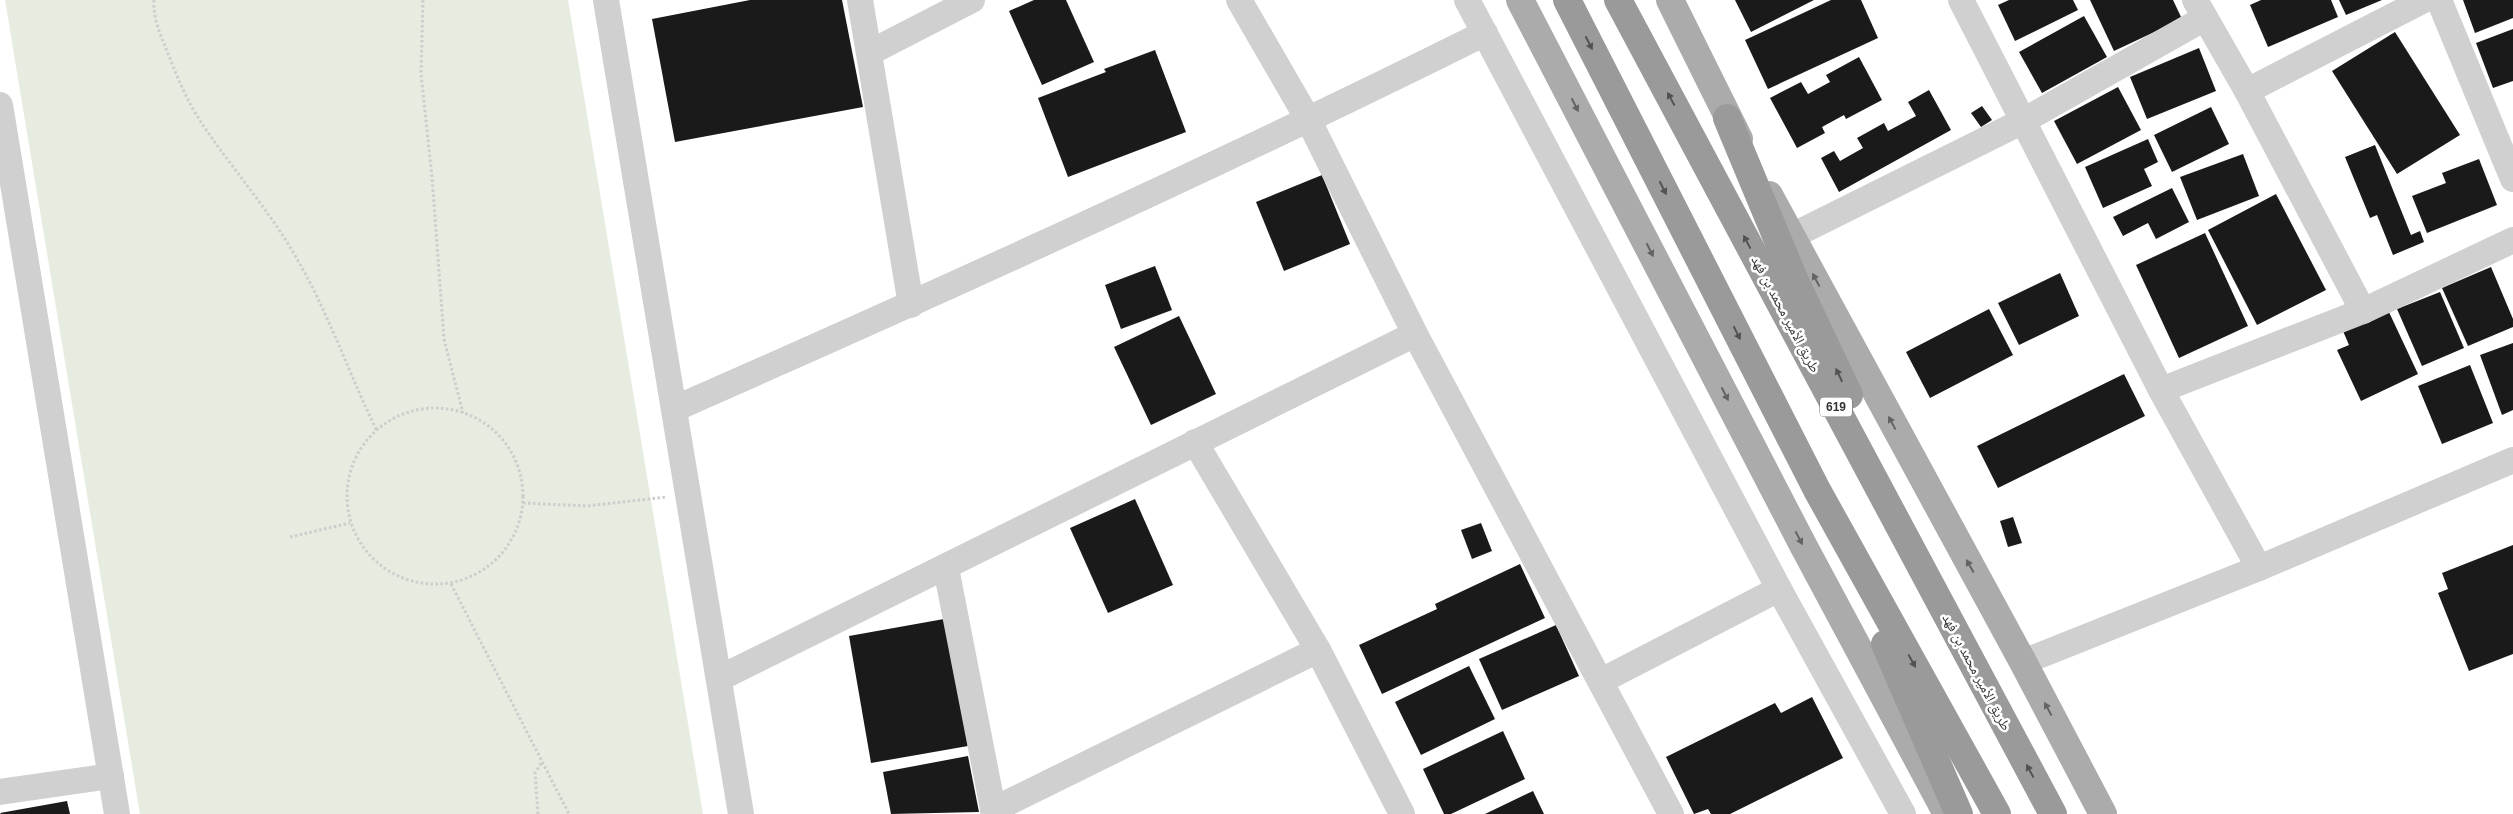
<svg xmlns="http://www.w3.org/2000/svg" width="2513" height="814" font-family="Helvetica,'Noto Naskh Arabic',sans-serif">
  <rect width="100%" height="100%" fill="#fff"/>
  <polygon fill="#e6ecdf" points="5,0 568,0 703,814 140,814"/>
  <g fill="#1a1a1a">
    <polygon points="750,0 842,0 863,107 675,142 652,19"/>
    <polygon points="1034,0 1066,0 1094,62 1042,85 1009,11"/>
    <polygon points="1735,0 1814,0 1751,32"/>
    <polygon points="1831,0 1861,0 1878,38 1768,89 1745,40"/>
    <polygon points="2009,0 2073,0 2078,10 2015,41 1998,5"/>
    <polygon points="2090,0 2173,0 2182,19 2114,51"/>
    <polygon points="2261,0 2331,0 2338,17 2268,47 2250,5"/>
    <polygon points="2339,0 2382,0 2346,15"/>
    <polygon points="2463,0 2513,0 2513,18 2475,33"/>
    <polygon points="2084,16 2107,57 2042,93 2019,52"/>
    <polygon points="2513,29 2513,81 2493,88 2476,43"/>
    <polygon points="2395,32 2460,135 2397,174 2332,71"/>
    <polygon points="2199,48 2216,91 2147,119 2130,77"/>
    <polygon points="1155,50 1186,132 1068,177 1038,98 1106,72 1104,69"/>
    <polygon points="1859,57 1882,100 1846,119 1844,115 1822,127 1825,133 1797,148 1770,98 1801,82 1808,94 1830,82 1826,75"/>
    <polygon points="2118,87 2141,130 2077,164 2054,121"/>
    <polygon points="1929,90 1951,130 1839,192 1821,158 1834,151 1840,161 1863,148 1857,138 1884,123 1888,131 1916,116 1908,102"/>
    <polygon points="1982,106 1992,120 1981,127 1971,113"/>
    <polygon points="2211,107 2229,144 2172,172 2154,135"/>
    <polygon points="2148,139 2158,162 2144,169 2152,186 2103,208 2085,167"/>
    <polygon points="2375,145 2411,235 2420,231 2424,242 2393,255 2377,215 2370,218 2345,157"/>
    <polygon points="2243,154 2259,196 2197,220 2180,177"/>
    <polygon points="2479,159 2497,205 2427,233 2412,196 2446,183 2442,173"/>
    <polygon points="1322,175 1350,244 1284,271 1256,202"/>
    <polygon points="2172,188 2189,222 2156,239 2148,223 2123,236 2113,217"/>
    <polygon points="2276,194 2326,290 2257,325 2208,230"/>
    <polygon points="2205,233 2248,326 2179,358 2136,265"/>
    <polygon points="1155,266 1172,310 1121,329 1105,285"/>
    <polygon points="2491,267 2513,319 2513,327 2468,346 2442,288"/>
    <polygon points="2060,273 2079,316 2019,345 1998,303"/>
    <polygon points="2440,292 2464,348 2422,366 2397,309"/>
    <polygon points="1989,309 2013,355 1930,398 1906,352"/>
    <polygon points="2388,310 2418,374 2361,401 2337,350 2349,345 2343,331"/>
    <polygon points="1179,316 1216,394 1151,425 1114,347"/>
    <polygon points="2513,343 2513,410 2502,415 2480,355"/>
    <polygon points="2470,365 2493,423 2442,444 2418,386"/>
    <polygon points="2124,374 2145,416 1998,488 1977,446"/>
    <polygon points="1135,499 1173,585 1108,613 1070,528"/>
    <polygon points="2013,517 2022,543 2008,547 2000,521"/>
    <polygon points="1481,523 1492,551 1472,559 1461,530"/>
    <polygon points="2513,545 2513,654 2469,671 2438,593 2448,589 2442,573"/>
    <polygon points="1520,564 1545,618 1382,694 1359,645 1437,609 1435,604"/>
    <polygon points="944,619 968,746 871,763 849,636"/>
    <polygon points="1556,625 1579,676 1502,710 1479,659"/>
    <polygon points="1469,666 1495,719 1421,755 1395,702"/>
    <polygon points="1812,697 1843,758 1730,814 1711,814 1708,809 1694,814 1666,757 1775,703 1781,713"/>
    <polygon points="1503,731 1525,779 1451,814 1444,814 1423,769"/>
    <polygon points="968,756 979,812 891,814 883,772"/>
    <polygon points="1533,791 1544,814 1485,814"/>
    <polygon points="67,801 70,814 1,814 0,813"/>
  </g>
  <g fill="none" stroke-linecap="round" stroke-linejoin="round">
    <g stroke="#cdcdcd" stroke-width="3" stroke-dasharray="2.5 2.5" stroke-linecap="butt">
      <path d="M154 0C153 18 160 34 167 51 176 74 186 99 199 119 230 167 269 209 297 259 329 314 349 374 377 431"/>
      <polyline points="423,0 421,74 432,177 444,339 463,413"/>
      <circle cx="435" cy="496" r="88"/>
      <polyline points="523,503 587,506 666,497"/>
      <polyline points="290,537 350,523"/>
      <polyline points="451,584 569,814"/>
      <polyline points="538,814 535,773 542,762"/>
    </g>
    <g stroke="#d0d0d0" stroke-width="26">
      <polyline points="606,0 741,814"/>
      <polyline points="860,0 911,305"/>
      <polyline points="1239,0 1309,121 1415,334 1671,814"/>
      <polyline points="1467,0 1779,589 1903,814"/>
      <polyline points="1961,0 2161,390 2259,568"/>
      <polyline points="2195,0 2247,91 2363,311"/>
      <polyline points="2439,0 2513,179"/>
      <polyline points="869,53 972,0"/>
      <polyline points="2247,91 2424,0"/>
      <polyline points="0,105 117,814"/>
      <polyline points="1792,236 2023,121 2205,18"/>
      <polyline points="2161,390 2363,311 2513,240"/>
      <path d="M674 409C947 289 1218 166 1485 33"/>
      <polyline points="1195,442 1318,650 1402,814"/>
      <polyline points="946,568 994,814"/>
      <polyline points="2023,662 2259,568 2513,460"/>
      <path d="M720 678C953 565 1183 448 1415 334"/>
      <polyline points="1601,681 1779,589"/>
      <polyline points="0,792 111,776"/>
      <polyline points="993,810 1318,650"/>
    </g>
    <g stroke="#ababab" stroke-width="28">
      <polyline points="1520,0 1803,545 1947,814"/>
      <polyline points="1670,0 1739,139"/>
      <polyline points="1769,195 2023,662 2103,814"/>
    </g>
    <g stroke="#9a9a9a" stroke-width="28">
      <polyline points="1567,0 1817,490 1997,814"/>
      <polyline points="1618,0 2053,814"/>
      <polyline points="1727,118 1794,279 1849,395"/>
      <polyline points="1885,644 1959,814"/>
    </g>
  </g>
  <defs><path id="oneway-solid" d="M-6-.8H1V-3.2L6.5 0L1 3.2V.8H-6Z" transform="scale(1.25)"/></defs>
  <g fill="#525252">
    <use href="#oneway-solid" transform="translate(1589 43) rotate(63)"/>
    <use href="#oneway-solid" transform="translate(1671 99) rotate(-118)"/>
    <use href="#oneway-solid" transform="translate(1663 188) rotate(63)"/>
    <use href="#oneway-solid" transform="translate(1747 242) rotate(-118)"/>
    <use href="#oneway-solid" transform="translate(1737 333) rotate(63)"/>
    <use href="#oneway-solid" transform="translate(1839 375) rotate(-115)"/>
    <use href="#oneway-solid" transform="translate(1912 661) rotate(61)"/>
    <use href="#oneway-solid" transform="translate(2030 771) rotate(-118)"/>
  </g>
  <g fill="#636363">
    <use href="#oneway-solid" transform="translate(1575 105) rotate(63)"/>
    <use href="#oneway-solid" transform="translate(1650 250) rotate(63)"/>
    <use href="#oneway-solid" transform="translate(1816 280) rotate(-118)"/>
    <use href="#oneway-solid" transform="translate(1725 394) rotate(63)"/>
    <use href="#oneway-solid" transform="translate(1892 423) rotate(-118)"/>
    <use href="#oneway-solid" transform="translate(1799 538) rotate(62)"/>
    <use href="#oneway-solid" transform="translate(1970 566) rotate(-119)"/>
    <use href="#oneway-solid" transform="translate(2048 709) rotate(-118)"/>
  </g>
  <g text-anchor="middle" stroke-width="5" stroke-linejoin="round" paint-order="stroke">
    <rect fill="#fff" stroke="#707070" stroke-width="1" x="1820" y="397.5" width="32" height="19" rx="4"/>
    <g font-size="12" font-weight="bold" fill="#333">
      <text x="1836" y="411">619</text>
    </g>
    <g font-size="14" fill="#333" stroke="#fff">
      <text transform="translate(1786 314) rotate(62)" y="5">طريق الأمير محمد بن فهد</text>
      <text transform="translate(1977 672) rotate(62)" y="5">طريق الأمير محمد بن فهد</text>
    </g>
  </g>
</svg>
